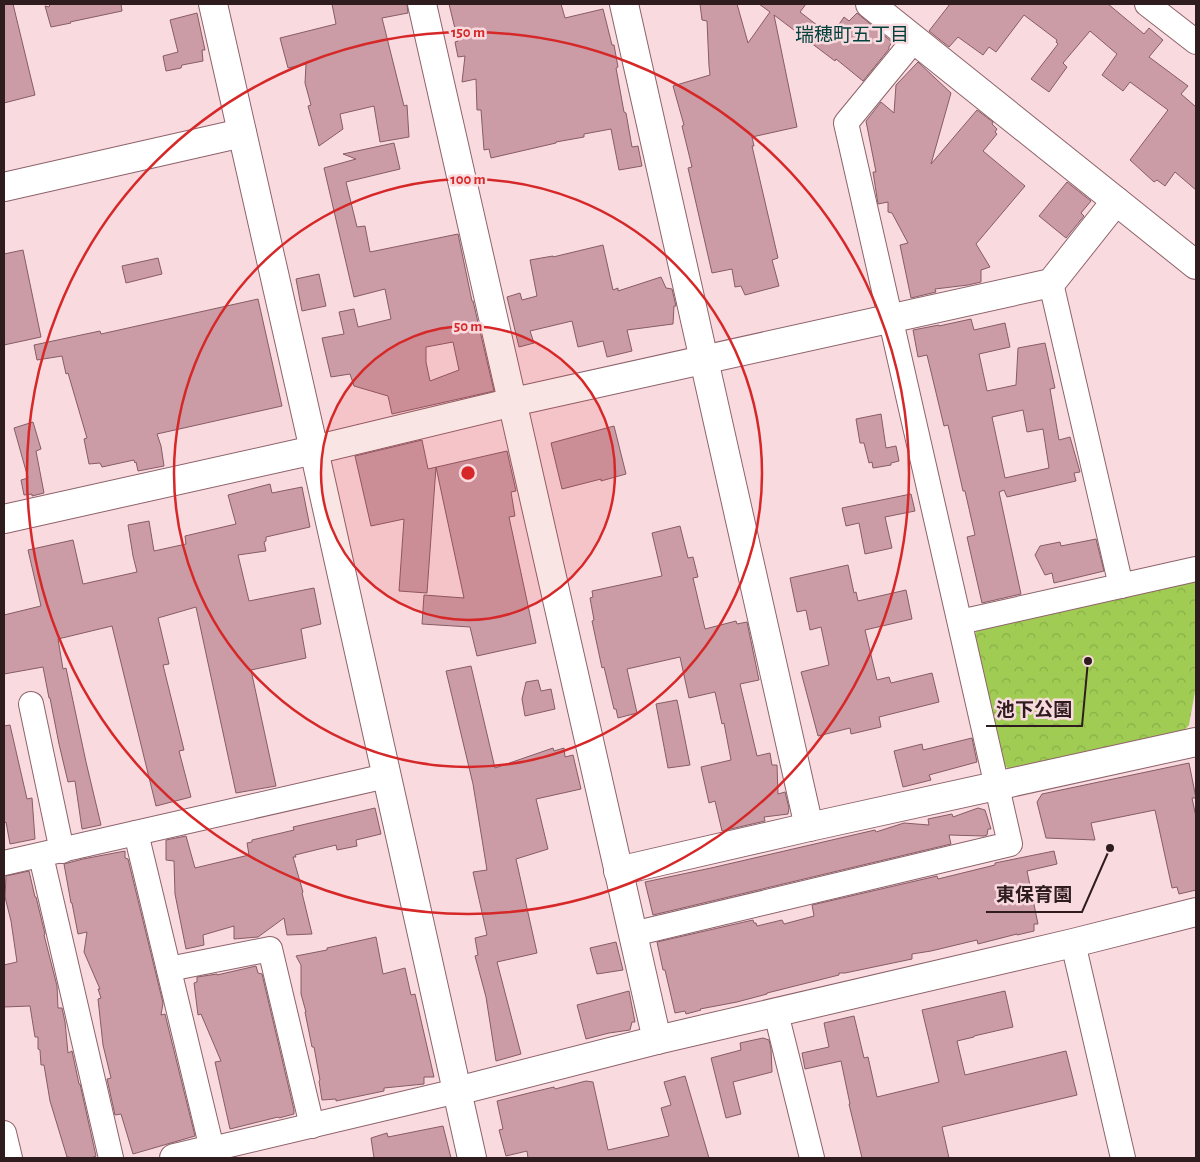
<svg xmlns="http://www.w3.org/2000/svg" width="1200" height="1162" font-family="'Alegreya Sans','Noto Sans JP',sans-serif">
  <defs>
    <pattern id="park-crowns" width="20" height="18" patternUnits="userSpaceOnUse" patternTransform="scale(1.25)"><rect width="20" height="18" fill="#a0cc53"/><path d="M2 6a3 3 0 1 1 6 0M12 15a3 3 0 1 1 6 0" fill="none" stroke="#8aaf48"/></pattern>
  </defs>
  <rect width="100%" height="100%" fill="#f9dadf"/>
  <polygon fill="url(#park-crowns)" points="1196,580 1196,686 1189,725 1182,733 1010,769 1002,765 974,635 979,628"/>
  <g fill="#cb9ca5" stroke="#875c64" fill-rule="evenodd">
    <polygon points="4,4 13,4 35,95 4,103"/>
    <polygon points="50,4 121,4 122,11 70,22 71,23 51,27 45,6 49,7"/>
    <polygon points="332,4 407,4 408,13 382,18 404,106 407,105 409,137 380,142 374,106 340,114 343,129 319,146 308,106 311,105 305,83 306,64 288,68 280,38 336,24"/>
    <polygon points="449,4 561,4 565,18 603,9 612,45 614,45 618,67 616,68 624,112 626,113 632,147 638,146 642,166 619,170 611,129 584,134 584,137 556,142 556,143 491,158 489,149 484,150 481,110 477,110 476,79 462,82 465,56 458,57 455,42 458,41"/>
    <polygon points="700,4 737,4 748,43 770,12 759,4 806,4 800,12 831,36 844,17 849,21 857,13 892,42 889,47 889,49 863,81 836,59 835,61 774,15 797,127 752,137 754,146 752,146 778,258 772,260 779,286 745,295 741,286 735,287 732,269 712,273 688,168 692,167 682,126 684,125 673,86 710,75 709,66 707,21 702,20"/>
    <polygon points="950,4 1108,4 1144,34 1149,28 1163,40 1149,57 1188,86 1181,94 1196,107 1196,190 1175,172 1165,186 1157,180 1154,182 1130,160 1168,110 1130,82 1123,91 1102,75 1117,54 1090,31 1063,63 1067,67 1049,92 1031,79 1058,44 1056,42 1057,40 1024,15 996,52 989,47 983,55 958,37 949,47 929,31"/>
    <polygon points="197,13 205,50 202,50 203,61 182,65 181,68 166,71 163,56 178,52 170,20"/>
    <polygon points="918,62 951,93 931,164 977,110 993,122 992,124 997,129 995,132 997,134 983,151 1025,186 976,244 990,267 981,270 981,282 968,285 935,289 936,292 911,298 900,245 908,243 892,213 888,212 888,202 878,204 873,172 876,172 866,121 881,102 894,113 896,85"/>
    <path d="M394 143 400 169 346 182 357 227 365 226 370 252 458 234 472 301H473L494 391 392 414 388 396 354 386 350 374 331 377 322 338 344 334 339 312 354 309 358 327 391 319 385 289 354 297 324 168 356 159 343 154ZM453 342 459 370 430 381 426 362V347Z"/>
    <polygon points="1067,182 1091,201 1081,213 1084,216 1066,238 1039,216"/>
    <polygon points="603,245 613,290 618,288 618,291 661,277 666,288 672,289 676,306 674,306 673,324 627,330 632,351 607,357 603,341 578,347 572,321 530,331 534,343 519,347 507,297 520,293 522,300 537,296 530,260 553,256 553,257"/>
    <polygon points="23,250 41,337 4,345 4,254"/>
    <polygon points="158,258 162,274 126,283 122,266"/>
    <polygon points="319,274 326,306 302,311 296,279"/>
    <polygon points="258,299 282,406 157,434 161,446 164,466 138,471 136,462 135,463 134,460 102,467 100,463 89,464 84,439 87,438 68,373 66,374 62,356 37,360 34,345 100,331 101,334"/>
    <path d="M971 319 974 330 1005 323 1010 347 979 354 987 391 1016 385 1018 348 1045 343 1055 388 1050 389 1059 440 1070 437 1080 472 1074 473 1076 481 1007 497 1004 490 999 492 1021 594 982 603 967 537 975 535 965 491H963L948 425 944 426 927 355 918 357 913 330 939 325V326ZM1023 410 1027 432 1043 429 1049 468 1005 478 992 417Z"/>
    <polygon points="881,414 886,448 896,446 899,461 891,463 891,465 873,468 872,462 869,463 864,443 860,443 856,419"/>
    <polygon points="33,422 41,449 36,451 44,493 32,496 32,494 24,495 21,480 28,478 14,428"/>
    <polygon points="614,426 626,474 601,481 601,479 562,489 551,443"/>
    <polygon points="422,440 428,469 507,451 516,491 511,492 515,516 509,517 536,643 477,656 470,627 422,624 424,595 464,598 436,467 427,593 399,591 404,519 371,526 355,456"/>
    <polygon points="270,484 272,493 302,487 310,527 266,537 266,541 264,542 266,551 238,555 249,601 314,588 321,624 301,629 306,658 251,670 276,786 236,793 196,607 158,618 169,664 163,665 184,750 179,751 191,797 156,806 112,626 58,639 63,669 66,668 86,762 101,825 82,829 75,781 68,782 59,744 50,698 49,698 43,667 4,674 4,615 41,606 28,550 73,540 83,584 137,572 133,556 128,525 149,521 154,551 186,544 185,536 236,524 228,495"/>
    <polygon points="911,494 915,511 885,517 892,548 865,554 859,523 846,526 842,508"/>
    <polygon points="680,526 688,558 693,557 698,577 693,578 705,629 736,621 737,624 747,622 759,680 740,684 757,756 770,753 772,765 777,765 778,794 785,792 789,808 788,814 764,817 765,821 722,831 715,801 709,803 701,767 731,760 724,723 722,724 715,692 689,698 680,657 627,669 637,713 618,718 616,709 614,709 604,667 602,668 592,621 594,620 590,598 593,597 592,591 662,576 652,533"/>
    <polygon points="1096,539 1104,571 1054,583 1052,573 1045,575 1035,555 1040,546 1060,542 1061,546"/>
    <polygon points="848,565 854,593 856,592 858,601 906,590 912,619 865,630 877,680 889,677 891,683 932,673 939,702 879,717 881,727 851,734 850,728 818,736 801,672 829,665 821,627 810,630 806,610 797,612 790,578"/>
    <polygon points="471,666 495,768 553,748 554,751 564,748 565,757 573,755 581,789 536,799 548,849 516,859 537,953 497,962 521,1054 496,1061 486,997 475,956 478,955 475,938 487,935 473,872 487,870 473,784 446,671"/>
    <polygon points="538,680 541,691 551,689 555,709 525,716 522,699 526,682"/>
    <polygon points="677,700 690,765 668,768 656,704"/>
    <polygon points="10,725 27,799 32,798 35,839 10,844 6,822 4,823 4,726"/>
    <polygon points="972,738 977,762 929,775 931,780 903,787 894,751 922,744 923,750"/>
    <polygon points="1189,763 1196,798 1192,798 1196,817 1196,890 1179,894 1177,887 1172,888 1155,810 1091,823 1095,840 1046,838 1037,802 1042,794"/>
    <polygon points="375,808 381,834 356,840 357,846 337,850 336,845 295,855 296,857 293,857 303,892 302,893 312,934 287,935 284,918 258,937 234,939 234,926 203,935 204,945 186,949 175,894 174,861 166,860 166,840 186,836 195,868 249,855 247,843 252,842 252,840 294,830 293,827"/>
    <polygon points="978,808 985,810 991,829 988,829 987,835 984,836 949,835 951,844 653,915 645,882 711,868 875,830 876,832 904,823 929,825 928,819 952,814 953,817"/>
    <polygon points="125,851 125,858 128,859 163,1003 161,1015 165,1014 195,1136 133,1154 121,1114 115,1115 107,1079 111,1078 103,1045 98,999 101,998 98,989 100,989 84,952 87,932 78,934 72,903 71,903 64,864 83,859"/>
    <polygon points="1054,851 1057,864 1027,871 1038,924 1034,924 1034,931 1017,935 1017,934 978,944 977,940 931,951 912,954 912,959 845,973 839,973 839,975 767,993 767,994 737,1002 700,1009 701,1010 686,1014 685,1011 675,1013 665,970 663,970 657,942 753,920 754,923 756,923 757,926 782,920 784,924 814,916 812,905 937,876 938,879 995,865 995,863"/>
    <polygon points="29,871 35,897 36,897 45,934 44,935 57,986 58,1008 62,1008 65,1022 68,1053 72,1051 79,1084 80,1084 96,1156 91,1158 73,1158 67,1157 50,1101 44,1065 41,1065 40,1050 38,1049 38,1037 35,1037 30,1006 4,1007 4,965 17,962 11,921 5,897 6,876"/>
    <polygon points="376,937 383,974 405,968 411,995 415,994 434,1077 424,1077 424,1084 384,1088 384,1091 336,1101 336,1099 322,1100 319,1081 320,1080 314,1047 312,1047 305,1012 306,1012 301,994 301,965 296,956 327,950 327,948"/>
    <polygon points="616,942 623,970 597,974 590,948"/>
    <polygon points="256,966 258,973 262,974 294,1110 294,1114 279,1118 278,1117 230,1129 215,1062 221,1061 201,1014 198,1015 194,983 197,982 197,977 217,974 217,975"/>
    <polygon points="629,991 635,1022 632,1022 630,1030 609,1033 586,1039 577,1005"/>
    <polygon points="1005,991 1013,1027 974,1036 974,1037 957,1041 965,1075 1066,1051 1077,1095 942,1127 949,1158 862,1158 849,1104 850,1104 841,1061 805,1069 802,1053 829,1047 824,1023 854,1016 864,1058 868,1057 877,1097 939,1082 922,1010"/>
    <polygon points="763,1038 769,1040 771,1049 772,1072 733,1082 741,1114 726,1118 711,1058 741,1050 740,1043"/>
    <polygon points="685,1076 709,1158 528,1158 527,1151 506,1156 499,1130 503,1129 497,1101 533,1092 554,1087 555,1089 586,1081 593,1082 608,1150 669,1136 661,1108 671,1105 664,1082"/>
    <polygon points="443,1126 451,1158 374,1158 371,1138 387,1133 388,1137"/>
  </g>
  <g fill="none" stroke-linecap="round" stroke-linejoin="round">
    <g stroke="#8e636b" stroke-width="26">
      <g id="minor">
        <polyline points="1147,4 1196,42"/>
        <polyline points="1051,283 1121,586"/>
        <polyline points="960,622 1196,569"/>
        <polyline points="31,704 62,851"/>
        <polyline points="136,833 212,1149 216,1158"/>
        <polyline points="41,856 111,1158"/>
        <polyline points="4,863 386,776"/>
        <polyline points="633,934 1010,844 846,123 915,39"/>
        <polyline points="1073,943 1123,1158"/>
        <polyline points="169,969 270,949 312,1126"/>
        <polyline points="776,1013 812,1158"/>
        <polyline points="4,1133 10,1158"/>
        <polyline points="212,1149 457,1091"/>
      </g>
    </g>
    <g stroke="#8e636b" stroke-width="30">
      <g id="tertiary">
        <polyline points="213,4 314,450 472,1158"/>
        <polyline points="422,4 657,1040"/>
        <polyline points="624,4 809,827"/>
        <polyline points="870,4 1196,265"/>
        <polyline points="4,187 242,133"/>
        <polyline points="4,519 314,450 513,402 1051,283 1116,201"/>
        <polyline points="618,871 809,827 1196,742"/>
        <polyline points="457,1091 657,1040 1073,943 1196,912"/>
        <polyline points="174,1158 212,1149"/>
      </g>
    </g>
    <use href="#minor" stroke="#fff" stroke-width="24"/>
    <use href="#tertiary" stroke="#fff" stroke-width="28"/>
  </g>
  <circle cx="468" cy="473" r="147" fill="#d62828" fill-opacity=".12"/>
  <g fill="none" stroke="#d62828" stroke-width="2.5">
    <circle cx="468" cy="473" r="147"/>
    <circle cx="468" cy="473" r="294"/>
    <circle cx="468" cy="473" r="441"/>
  </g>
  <g text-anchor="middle" stroke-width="5" stroke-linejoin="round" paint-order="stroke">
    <g font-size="19" fill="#00413c" stroke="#f9dadf">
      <text x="852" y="41">瑞穂町五丁目</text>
    </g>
  </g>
  <circle cx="468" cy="473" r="8" fill="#d62828" stroke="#f9dadf" stroke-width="2.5"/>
  <g font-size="15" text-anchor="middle" font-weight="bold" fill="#d62828" stroke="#f9dadf" stroke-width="5" stroke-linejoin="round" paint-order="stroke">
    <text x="468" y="37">150 m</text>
    <text x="468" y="184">100 m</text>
    <text x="468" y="331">50 m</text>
  </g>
  <path fill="none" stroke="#2e1c1f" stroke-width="2" d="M1088 661L1082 726H986M1110 848L1082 912H986"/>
  <g fill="#2e1c1f" stroke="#f9dadf" stroke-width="2">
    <circle cx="1088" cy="661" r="5"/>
    <circle cx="1110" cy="848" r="5"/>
  </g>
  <g font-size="19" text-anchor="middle" font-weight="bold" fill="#2e1c1f" stroke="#f9dadf" stroke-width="5" stroke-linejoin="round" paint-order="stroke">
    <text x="1034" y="716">池下公園</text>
    <text x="1034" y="901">東保育園</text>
  </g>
  <rect width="1200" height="1162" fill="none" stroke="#2e1c1f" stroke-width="10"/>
</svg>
